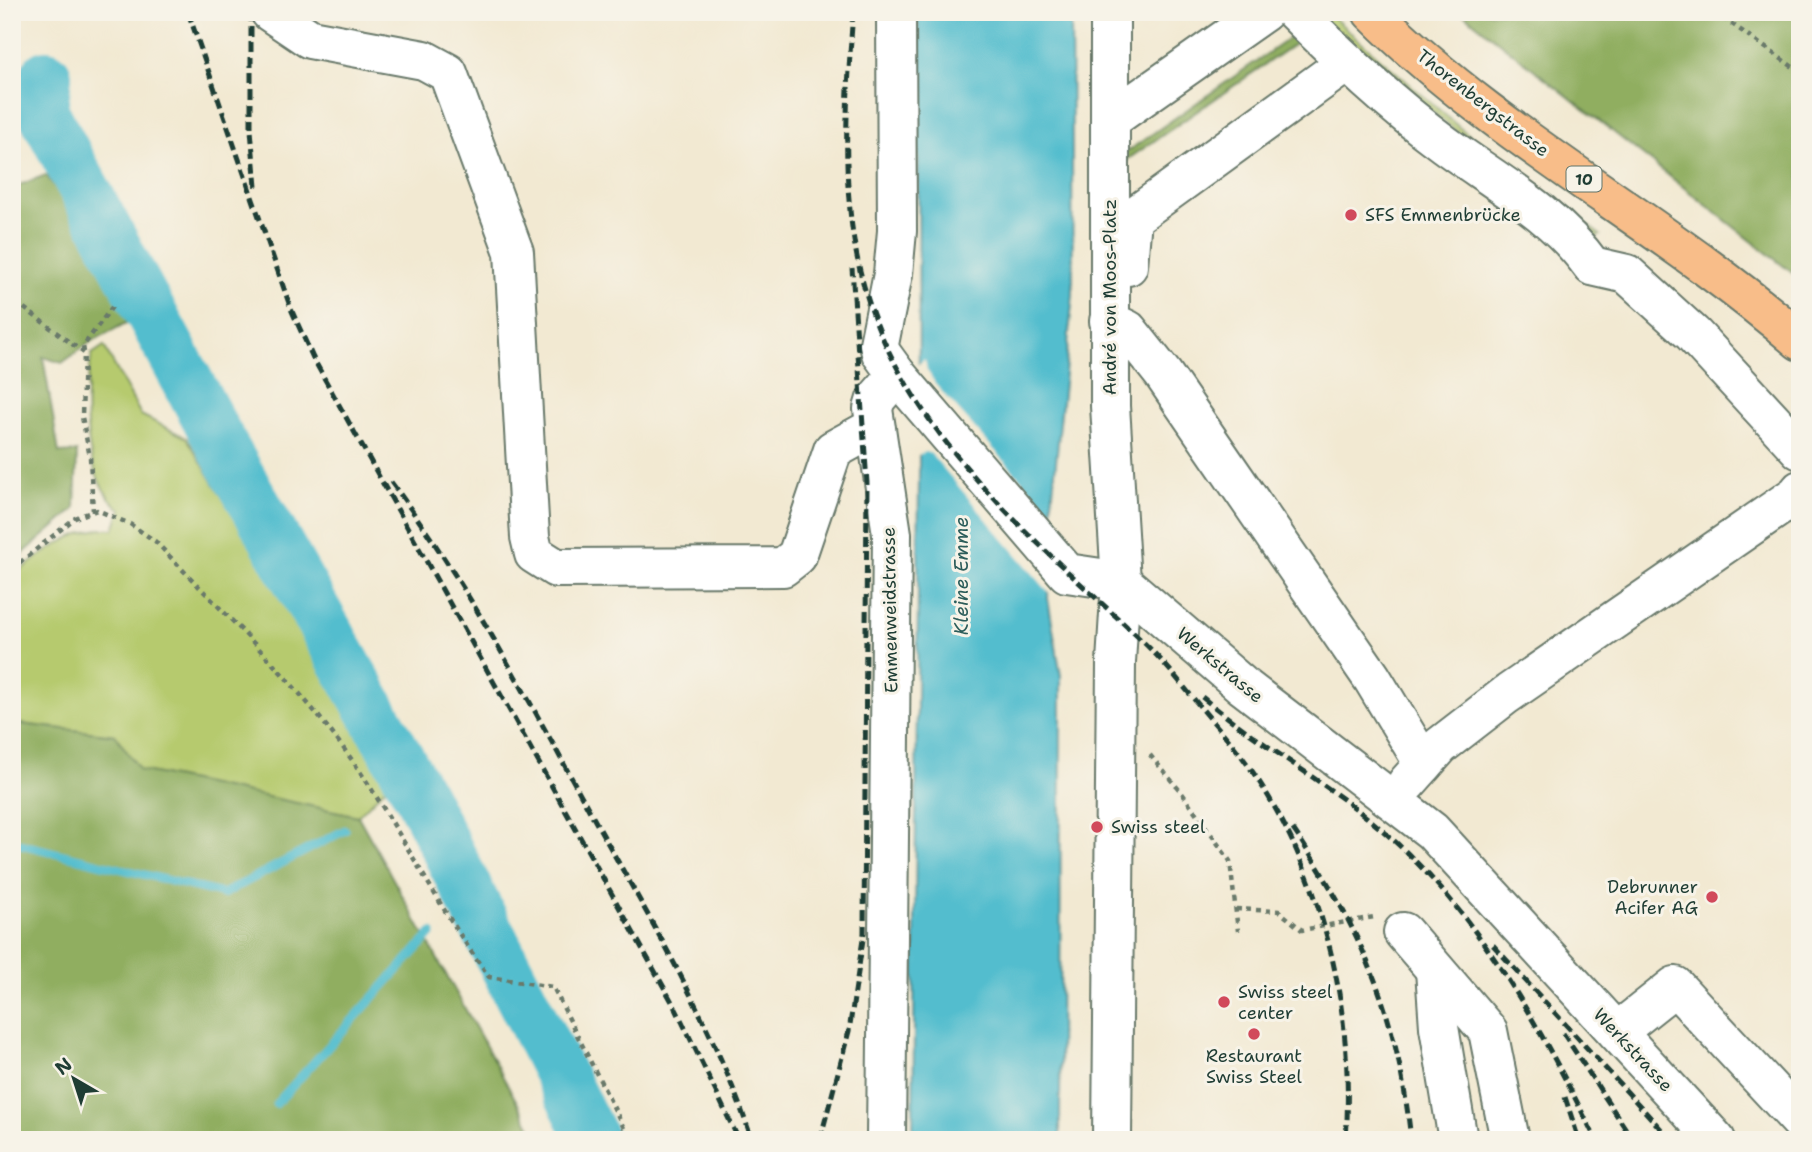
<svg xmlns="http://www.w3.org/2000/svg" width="1812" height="1152" font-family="'Shantell Sans',sans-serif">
  <rect width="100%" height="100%" fill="#f7f3e8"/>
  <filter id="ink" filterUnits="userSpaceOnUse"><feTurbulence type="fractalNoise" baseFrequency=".0143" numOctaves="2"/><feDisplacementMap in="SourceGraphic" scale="14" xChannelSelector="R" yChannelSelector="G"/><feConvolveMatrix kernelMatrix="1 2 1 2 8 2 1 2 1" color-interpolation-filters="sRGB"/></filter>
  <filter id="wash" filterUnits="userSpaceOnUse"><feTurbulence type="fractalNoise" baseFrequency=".00686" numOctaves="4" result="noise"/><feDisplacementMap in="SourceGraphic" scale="28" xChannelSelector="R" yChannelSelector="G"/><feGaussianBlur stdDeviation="1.57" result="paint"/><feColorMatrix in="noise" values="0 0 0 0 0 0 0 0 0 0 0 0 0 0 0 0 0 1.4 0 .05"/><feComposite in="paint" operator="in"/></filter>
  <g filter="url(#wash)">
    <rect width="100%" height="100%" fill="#f2e9d2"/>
    <g fill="#b6ca6e" stroke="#6a8451" stroke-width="2">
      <polygon points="1327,12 1460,128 1600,235 1595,238 1532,193 1318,18"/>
      <path d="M104 346 141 415 187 438 392 781 358 816 139 770 115 735 12 723V576C44 554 73 526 114 529L121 509C81 480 83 399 92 354Z"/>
    </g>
    <g fill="#90ae61" stroke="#58764a" stroke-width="2">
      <polygon points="1461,12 1800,12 1800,279"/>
      <polygon points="1298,32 1303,38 1121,164 1122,155"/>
      <path d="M12 171 17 186 46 175C80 219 108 270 130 321L92 341 62 363 43 357 59 453 77 452 75 509 12 563Z"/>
      <polygon points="12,723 115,735 140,770 358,816 538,1140 12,1140"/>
    </g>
    <polygon fill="#52bdce" stroke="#387d81" stroke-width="2" points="918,12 1071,12 1073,294 1051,512 1048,599 1061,676 1060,1140 913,1140 919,473"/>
    <polygon fill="#f2e9d2" points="925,359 927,370 937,386 1054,516 1051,595 931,454 925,452 916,456 916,366"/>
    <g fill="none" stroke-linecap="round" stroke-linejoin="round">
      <g stroke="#52bdce" stroke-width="9">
        <polyline points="12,842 223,894 345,830"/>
        <polyline points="276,1104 432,933"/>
      </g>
      <polyline stroke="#52bdce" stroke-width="52" points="46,76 42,110 225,451 421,798 593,1140"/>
    </g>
  </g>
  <g filter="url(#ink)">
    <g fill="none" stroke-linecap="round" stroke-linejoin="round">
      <g stroke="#69796b" stroke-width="42">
        <g id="minor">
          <polyline points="270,12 310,39 424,60 448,73 514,252 530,537 534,554 556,568 783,567 797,556 833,450 864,433 876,430"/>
          <polyline points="1110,12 1110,406 1121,581 1116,662 1112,1140"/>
          <path d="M1295 12C1343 59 1390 104 1444 144 1496 182 1554 213 1592 266L1627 274 1693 334 1800 450"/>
          <polyline points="1110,120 1264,12"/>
          <polyline points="1128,266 1132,218 1346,63"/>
          <polyline points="1109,321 1128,330 1163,374 1372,678 1424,764"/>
          <polyline points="897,375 1067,573 1121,581"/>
          <polyline points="1121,581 1243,686 1432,831 1716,1140"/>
          <polyline points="1407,783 1440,746 1506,695 1796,495 1800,490"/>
          <polyline points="1403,932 1488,1031 1510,1140"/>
          <polyline points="1435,970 1439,1027 1458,1140"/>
          <polyline points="1617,1032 1675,986 1800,1121"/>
          <polyline points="886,1140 892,534 873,409 876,399 897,375 881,353 879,344 893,274 897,231 896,12"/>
        </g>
      </g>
      <g stroke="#69796b" stroke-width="42">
        <path id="major" d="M1372 12C1499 139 1664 223 1800 341"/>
      </g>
      <g stroke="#69796b" stroke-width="4.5" stroke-dasharray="5 5" stroke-linecap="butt">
        <polyline points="1715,12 1800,72"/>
        <polyline points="12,292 24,308 84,353 82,417 90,457 93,512"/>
        <polyline points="84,352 83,346 112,307"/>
        <path d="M12 569 75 518 97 510 130 524 155 541C227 617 307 691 365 779 408 845 443 914 489 977L553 987 630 1140"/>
        <polyline points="1150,755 1182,793 1230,861 1238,931"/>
        <polyline points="1236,909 1279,911 1302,930 1374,917"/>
      </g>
      <use href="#minor" stroke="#fff" stroke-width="38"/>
      <use href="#major" stroke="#f8bd89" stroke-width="38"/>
      <g stroke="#1f3d34" stroke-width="5" stroke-dasharray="10 5" stroke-linecap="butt">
        <polyline points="188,12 291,309 313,358 676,1009 739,1140"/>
        <polyline points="251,12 251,130 256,187"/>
        <path d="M853 12C845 119 837 231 880 332 933 456 1042 547 1138 637 1160 657 1179 681 1198 704 1212 721 1227 737 1240 754 1322 864 1355 1005 1346 1140"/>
        <path d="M391 482C470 587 530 703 593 817 652 923 714 1025 752 1140"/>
        <path d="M1202 697C1262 747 1332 785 1390 837 1481 918 1543 1032 1596 1140"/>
        <path d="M1293 829C1363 931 1398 1016 1411 1140"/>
        <polyline points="1493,945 1671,1140"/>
        <polyline points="1563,1033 1633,1140"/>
        <polyline points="1565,1097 1579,1140"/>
        <polyline points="820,1140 849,1031 864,933 867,483 852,268"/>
      </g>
    </g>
  </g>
  <g fill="#d1495b" stroke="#f7f3e8" stroke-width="2.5">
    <circle cx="1351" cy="215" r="7"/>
    <circle cx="1097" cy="827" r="7"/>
    <circle cx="1712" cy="897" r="7"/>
    <circle cx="1224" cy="1002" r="7"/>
    <circle cx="1254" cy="1034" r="7"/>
  </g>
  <g text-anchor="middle" stroke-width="6" stroke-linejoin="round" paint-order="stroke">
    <rect fill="#f7f3e8" stroke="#60746a" stroke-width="2" x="1566.5" y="166.5" width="35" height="25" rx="5"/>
    <g font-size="16" font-weight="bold" fill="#1f3d34">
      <text x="1584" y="185">10</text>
    </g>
    <g font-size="18" fill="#1f3d34" stroke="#f7f3e8">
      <text transform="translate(1483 103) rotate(38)" y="6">Thorenbergstrasse</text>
      <text transform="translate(1110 297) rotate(-90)" y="6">André von Moos-Platz</text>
      <text transform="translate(890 610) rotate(-91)" y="6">Emmenweidstrasse</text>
      <text transform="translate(1220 665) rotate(40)" y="6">Werkstrasse</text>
      <text transform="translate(1633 1050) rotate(47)" y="6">Werkstrasse</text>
    </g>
    <g font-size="18" fill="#1f3d34" stroke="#f7f3e8" text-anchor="start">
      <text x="1365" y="221">SFS Emmenbrücke</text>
      <text x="1111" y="833">Swiss steel</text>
      <text x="1698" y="893" text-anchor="end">Debrunner<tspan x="1698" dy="21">Acifer AG</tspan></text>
      <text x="1238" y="998">Swiss steel<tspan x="1238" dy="21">center</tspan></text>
      <text x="1254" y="1062" text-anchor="middle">Restaurant<tspan x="1254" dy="21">Swiss Steel</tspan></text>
    </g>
    <g font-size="19" font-style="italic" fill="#2c5d5a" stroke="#f7f3e8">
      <text transform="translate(961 576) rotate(-90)" y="7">Kleine Emme</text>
    </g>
  </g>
  <rect width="1812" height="1152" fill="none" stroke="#f7f3e8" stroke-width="42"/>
  <g transform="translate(74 1079) rotate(321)" stroke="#f7f3e8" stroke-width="5" paint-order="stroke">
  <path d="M0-5L12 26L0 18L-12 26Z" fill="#1f3d34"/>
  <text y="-10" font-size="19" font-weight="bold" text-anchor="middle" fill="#1f3d34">N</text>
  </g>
</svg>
